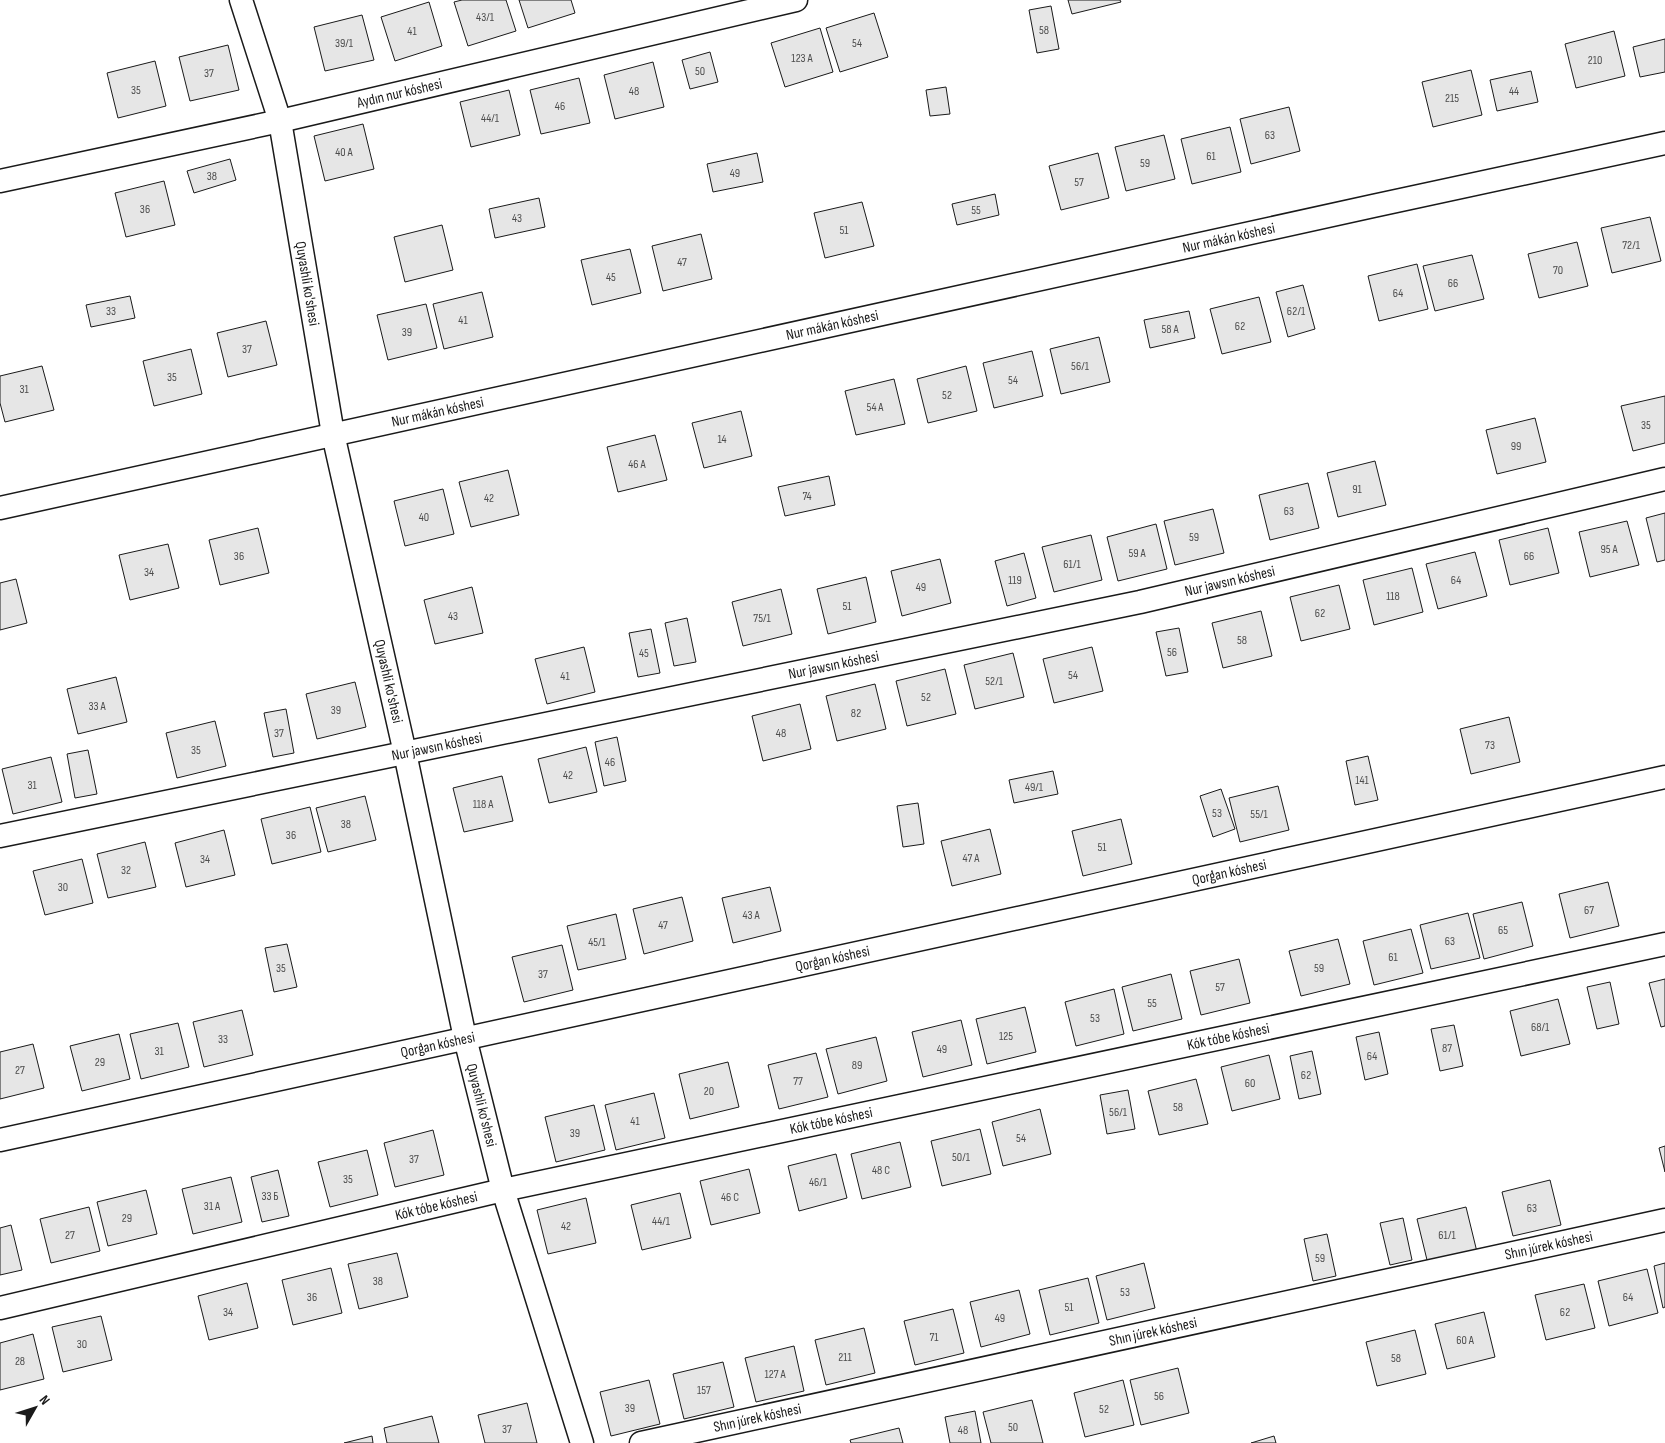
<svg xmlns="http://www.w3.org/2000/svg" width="1665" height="1443" font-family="'Sofia Sans Condensed',sans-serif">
  <rect width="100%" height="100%" fill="#fff"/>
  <g fill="#e6e6e6" stroke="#1a1a1a">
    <polygon points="462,0 506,0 516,31 468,46 454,2"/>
    <polygon points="519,0 571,0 575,13 528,28"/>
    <polygon points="1068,0 1120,0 1121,2 1072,14"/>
    <polygon points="429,2 442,46 395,61 381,17"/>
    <polygon points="1051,6 1059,49 1037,53 1029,10"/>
    <polygon points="874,13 888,57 840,72 826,28"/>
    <polygon points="362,15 374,60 325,71 314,27"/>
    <polygon points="820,28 833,72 785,87 771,43"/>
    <polygon points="1614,31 1625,76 1576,88 1565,44"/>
    <polygon points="1665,39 1665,72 1640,77 1633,47"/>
    <polygon points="228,45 239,90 190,101 179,57"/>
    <polygon points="710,52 718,82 690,89 682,60"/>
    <polygon points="155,61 166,106 118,118 107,73"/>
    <polygon points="653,62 664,107 615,119 604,75"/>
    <polygon points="1471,70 1482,115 1433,127 1422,82"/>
    <polygon points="1531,71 1538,102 1497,111 1490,80"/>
    <polygon points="579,78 590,123 541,134 530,90"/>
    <polygon points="946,87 950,114 930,116 926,90"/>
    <polygon points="509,90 520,135 471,147 460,102"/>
    <polygon points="1289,107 1300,151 1251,164 1240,119"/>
    <polygon points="363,124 374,169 325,181 314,136"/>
    <polygon points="1230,127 1241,172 1192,184 1181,139"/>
    <polygon points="1164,135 1175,179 1126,191 1115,147"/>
    <polygon points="757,153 763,182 713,192 707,164"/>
    <polygon points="1098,153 1109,198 1061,210 1049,166"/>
    <polygon points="230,159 236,180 194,193 187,171"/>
    <polygon points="164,181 175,225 126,237 115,193"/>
    <polygon points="995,194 999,215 957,225 952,204"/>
    <polygon points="539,198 545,227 495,238 489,209"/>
    <polygon points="862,202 874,246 825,258 814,213"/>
    <polygon points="1650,217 1661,261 1612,273 1601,228"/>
    <polygon points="442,225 453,270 405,282 394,237"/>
    <polygon points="701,234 712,279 663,291 652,246"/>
    <polygon points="1577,242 1588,286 1539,298 1528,254"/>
    <polygon points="630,249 641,293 592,305 581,260"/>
    <polygon points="1472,255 1484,299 1435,311 1423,266"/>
    <polygon points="1417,264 1428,309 1379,321 1368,276"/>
    <polygon points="1303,285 1315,329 1288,337 1276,292"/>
    <polygon points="482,292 493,337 444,349 433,304"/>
    <polygon points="130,296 135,318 91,327 86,305"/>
    <polygon points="1259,297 1271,342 1222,354 1210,309"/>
    <polygon points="426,304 437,348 388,360 377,315"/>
    <polygon points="1189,311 1195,338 1150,348 1144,320"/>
    <polygon points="266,321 277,365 228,377 217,333"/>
    <polygon points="1099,337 1110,382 1061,394 1050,349"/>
    <polygon points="191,349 202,394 154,406 143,361"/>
    <polygon points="1032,351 1043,396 994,408 983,363"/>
    <polygon points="42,366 54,410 5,422 0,403 0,376"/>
    <polygon points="966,366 977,411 928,423 917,379"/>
    <polygon points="894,379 905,424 856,435 845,391"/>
    <polygon points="1665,396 1665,443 1633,451 1621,406"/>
    <polygon points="741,411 752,456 704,468 692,423"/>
    <polygon points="1535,418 1546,462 1497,474 1486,430"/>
    <polygon points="655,435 667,480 618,492 607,447"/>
    <polygon points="1375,461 1386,505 1338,517 1327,473"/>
    <polygon points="508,470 519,515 471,527 459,482"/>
    <polygon points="829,476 835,505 785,516 778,487"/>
    <polygon points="1308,483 1319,528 1270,540 1259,495"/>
    <polygon points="443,489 454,534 405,546 394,501"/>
    <polygon points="1213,509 1224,553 1175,565 1164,521"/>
    <polygon points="1665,513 1665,560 1657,562 1646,518"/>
    <polygon points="1627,521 1639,565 1590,577 1579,532"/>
    <polygon points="1156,524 1167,569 1118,581 1107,537"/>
    <polygon points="258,528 269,573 220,585 209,540"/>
    <polygon points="1548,528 1559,573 1510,585 1499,540"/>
    <polygon points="1091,535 1102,580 1054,592 1042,547"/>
    <polygon points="168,544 179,588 130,600 119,555"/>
    <polygon points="1475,552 1487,596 1438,609 1426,564"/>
    <polygon points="1024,553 1036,598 1007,606 995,561"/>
    <polygon points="940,559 951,603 902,616 891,571"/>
    <polygon points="1412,568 1423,612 1374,625 1363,580"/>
    <polygon points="866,577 876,622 828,634 817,589"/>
    <polygon points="16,579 27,623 0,630 0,583"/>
    <polygon points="1339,585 1350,629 1301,641 1290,597"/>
    <polygon points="472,587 483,633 435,644 424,600"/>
    <polygon points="781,589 792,634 743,646 732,602"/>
    <polygon points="1261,611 1272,656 1223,668 1212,623"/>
    <polygon points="687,618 696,662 674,666 665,623"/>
    <polygon points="1179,628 1188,672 1166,676 1156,632"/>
    <polygon points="651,629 660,673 638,677 629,633"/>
    <polygon points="584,647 595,692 547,704 535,659"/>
    <polygon points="1092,647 1103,691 1054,703 1043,659"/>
    <polygon points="1013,653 1024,697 975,709 964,665"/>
    <polygon points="945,669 956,714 907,726 896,681"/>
    <polygon points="116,677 127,722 78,734 67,689"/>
    <polygon points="355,682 366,727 317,739 306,694"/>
    <polygon points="875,684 886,729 837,741 826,696"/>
    <polygon points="800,704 811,749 763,761 752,716"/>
    <polygon points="286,709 294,753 273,757 264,713"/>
    <polygon points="1509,717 1520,762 1471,774 1460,729"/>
    <polygon points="215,721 226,766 177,778 166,733"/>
    <polygon points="617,737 626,781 604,786 595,742"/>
    <polygon points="586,747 597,792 549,803 538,759"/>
    <polygon points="88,750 97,794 75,798 67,754"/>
    <polygon points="1368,756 1378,800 1355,805 1346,761"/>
    <polygon points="51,757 62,802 13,814 2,769"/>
    <polygon points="1053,771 1058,794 1014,803 1009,780"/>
    <polygon points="502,776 513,821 464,832 453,788"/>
    <polygon points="1278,786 1289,830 1240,842 1229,798"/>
    <polygon points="1221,789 1235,829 1213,837 1200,796"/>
    <polygon points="365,796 376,840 328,852 316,808"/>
    <polygon points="918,803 924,844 903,847 897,806"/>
    <polygon points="310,807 321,852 272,864 261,819"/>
    <polygon points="1121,819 1132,864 1083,876 1072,831"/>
    <polygon points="990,829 1001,874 952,886 941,841"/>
    <polygon points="224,830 235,875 186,887 175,843"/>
    <polygon points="145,842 156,887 108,898 97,854"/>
    <polygon points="82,859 93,903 45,915 33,871"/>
    <polygon points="1608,882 1619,926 1570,938 1559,894"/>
    <polygon points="770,887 781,931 733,943 722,898"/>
    <polygon points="682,897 693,941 644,954 633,909"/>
    <polygon points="1522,902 1533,946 1484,959 1473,914"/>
    <polygon points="1468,913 1480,958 1431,969 1420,925"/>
    <polygon points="616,914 626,959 578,970 567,926"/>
    <polygon points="1411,929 1423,973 1374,985 1363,941"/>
    <polygon points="1338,939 1350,984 1301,996 1289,951"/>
    <polygon points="287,944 297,987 274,992 265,948"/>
    <polygon points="562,945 573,990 524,1002 512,957"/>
    <polygon points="1239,959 1250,1003 1201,1015 1190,971"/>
    <polygon points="1171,974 1182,1019 1133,1031 1122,987"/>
    <polygon points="1665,979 1665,1026 1661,1027 1649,983"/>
    <polygon points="1610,982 1619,1024 1597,1029 1587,987"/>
    <polygon points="1114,989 1124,1034 1076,1046 1065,1002"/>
    <polygon points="1558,999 1570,1044 1521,1056 1510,1011"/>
    <polygon points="1025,1007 1036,1052 987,1064 976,1019"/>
    <polygon points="242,1010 253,1055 204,1067 193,1022"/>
    <polygon points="961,1020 972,1065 923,1077 912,1032"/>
    <polygon points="178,1023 189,1067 141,1079 130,1034"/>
    <polygon points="1454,1025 1463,1066 1440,1071 1431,1029"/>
    <polygon points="1379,1032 1388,1074 1365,1080 1356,1037"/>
    <polygon points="119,1034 130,1079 82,1091 70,1046"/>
    <polygon points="876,1037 887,1081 838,1094 826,1049"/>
    <polygon points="33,1044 44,1088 0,1099 0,1052"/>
    <polygon points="1312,1051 1321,1094 1299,1099 1290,1056"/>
    <polygon points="816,1053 828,1097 779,1109 768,1065"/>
    <polygon points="1269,1055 1280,1099 1232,1111 1221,1067"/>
    <polygon points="728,1062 739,1107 690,1119 679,1074"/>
    <polygon points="1196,1079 1208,1124 1159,1135 1148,1091"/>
    <polygon points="1128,1090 1135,1129 1107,1134 1100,1095"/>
    <polygon points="654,1093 665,1138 616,1150 605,1105"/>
    <polygon points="594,1105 605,1150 556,1162 545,1117"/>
    <polygon points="1040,1109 1051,1154 1003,1166 992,1122"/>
    <polygon points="980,1129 991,1174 942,1186 931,1141"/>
    <polygon points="433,1130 444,1175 395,1187 384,1143"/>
    <polygon points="900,1142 911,1187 862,1199 851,1154"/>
    <polygon points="1665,1146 1665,1172 1659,1148"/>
    <polygon points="367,1150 378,1195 330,1207 318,1162"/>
    <polygon points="836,1154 847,1198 799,1211 788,1166"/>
    <polygon points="749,1169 760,1213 711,1225 700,1181"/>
    <polygon points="278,1170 289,1216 262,1222 251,1177"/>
    <polygon points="231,1177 242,1222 193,1234 182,1189"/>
    <polygon points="1550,1180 1561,1225 1513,1236 1502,1192"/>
    <polygon points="146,1190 157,1234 108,1246 97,1202"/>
    <polygon points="680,1193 691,1238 642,1250 631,1205"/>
    <polygon points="586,1198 596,1243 548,1254 537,1210"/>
    <polygon points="89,1207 100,1251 51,1263 40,1219"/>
    <polygon points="1466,1207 1477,1252 1428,1264 1417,1219"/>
    <polygon points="1403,1218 1412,1260 1390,1265 1380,1223"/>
    <polygon points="11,1225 22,1270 0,1275 0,1228"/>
    <polygon points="1327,1234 1336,1276 1313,1281 1304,1239"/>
    <polygon points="397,1253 408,1297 359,1309 348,1264"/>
    <polygon points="1144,1263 1155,1308 1107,1320 1096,1276"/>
    <polygon points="1665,1263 1665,1307 1663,1308 1654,1266"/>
    <polygon points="331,1268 342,1313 293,1325 282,1280"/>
    <polygon points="1647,1269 1658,1313 1609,1326 1598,1281"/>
    <polygon points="1088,1278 1099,1323 1050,1335 1039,1290"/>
    <polygon points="247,1283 258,1328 209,1340 198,1296"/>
    <polygon points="1584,1284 1595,1328 1546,1340 1535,1295"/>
    <polygon points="1019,1290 1030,1334 981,1347 970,1302"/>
    <polygon points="953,1309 964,1353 915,1365 904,1321"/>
    <polygon points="1484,1312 1495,1357 1447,1369 1435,1324"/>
    <polygon points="101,1316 112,1360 63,1372 52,1327"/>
    <polygon points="864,1328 875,1373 826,1385 815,1340"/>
    <polygon points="1415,1330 1426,1374 1377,1386 1366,1342"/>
    <polygon points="33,1334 44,1379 0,1390 0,1343"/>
    <polygon points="794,1346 804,1391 756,1402 745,1358"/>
    <polygon points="723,1362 734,1407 684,1419 673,1374"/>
    <polygon points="1178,1368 1189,1413 1141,1425 1130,1380"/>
    <polygon points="649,1380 660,1424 611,1436 600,1392"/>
    <polygon points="1123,1380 1134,1425 1085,1437 1074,1393"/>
    <polygon points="1032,1400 1043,1443 991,1443 983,1412"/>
    <polygon points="527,1403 537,1443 485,1443 478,1415"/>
    <polygon points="975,1411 981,1443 950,1443 945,1417"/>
    <polygon points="432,1416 439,1443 387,1443 384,1428"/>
    <polygon points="899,1428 903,1443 851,1443 850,1440"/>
    <polygon points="372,1436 373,1443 344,1443"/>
    <polygon points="1274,1436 1276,1443 1251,1443"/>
  </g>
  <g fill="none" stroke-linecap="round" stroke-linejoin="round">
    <g stroke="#1a1a1a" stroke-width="25">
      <g id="street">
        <path id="s1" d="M241 0 280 121 333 434 405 753 465 1038 503 1190 582 1443"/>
        <path id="s2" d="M0 181 280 121 796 0"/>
        <path id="s3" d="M0 508 1373 206 1665 143"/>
        <path id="s4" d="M0 836 1140 602 1665 479"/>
        <path id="s5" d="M0 1140 1665 777"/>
        <path id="s6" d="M0 1308 503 1190 1665 944"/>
        <path id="s7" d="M641 1443 1665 1220"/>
      </g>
    </g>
    <use href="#street" stroke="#fff" stroke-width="22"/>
  </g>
  <g text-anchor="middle" stroke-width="4" stroke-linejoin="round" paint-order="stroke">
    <g font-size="12" fill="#4d4d4d">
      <text x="485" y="21">43/1</text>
      <text x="1044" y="34">58</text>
      <text x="412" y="35">41</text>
      <text x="344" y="47">39/1</text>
      <text x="857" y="47">54</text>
      <text x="802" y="62">123 А</text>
      <text x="1595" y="64">210</text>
      <text x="700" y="75">50</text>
      <text x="209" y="77">37</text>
      <text x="136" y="94">35</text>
      <text x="634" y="95">48</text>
      <text x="1514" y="95">44</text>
      <text x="1452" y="102">215</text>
      <text x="560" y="110">46</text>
      <text x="490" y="122">44/1</text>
      <text x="1270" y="139">63</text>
      <text x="344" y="156">40 А</text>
      <text x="1211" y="160">61</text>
      <text x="1145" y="167">59</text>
      <text x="735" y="177">49</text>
      <text x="212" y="180">38</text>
      <text x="1079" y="186">57</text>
      <text x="145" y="213">36</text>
      <text x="976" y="214">55</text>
      <text x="517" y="222">43</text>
      <text x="844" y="234">51</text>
      <text x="1631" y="249">72/1</text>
      <text x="682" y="266">47</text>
      <text x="1558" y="274">70</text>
      <text x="611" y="281">45</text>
      <text x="1453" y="287">66</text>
      <text x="1398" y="297">64</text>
      <text x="111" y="315">33</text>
      <text x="1296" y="315">62/1</text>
      <text x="463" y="324">41</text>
      <text x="1240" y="330">62</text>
      <text x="1170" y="333">58 А</text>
      <text x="407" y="336">39</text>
      <text x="247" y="353">37</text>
      <text x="1080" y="370">56/1</text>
      <text x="172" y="381">35</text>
      <text x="1013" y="384">54</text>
      <text x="24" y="393">31</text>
      <text x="947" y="399">52</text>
      <text x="875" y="411">54 А</text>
      <text x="1646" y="429">35</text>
      <text x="722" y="443">14</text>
      <text x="1516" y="450">99</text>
      <text x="637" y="468">46 А</text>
      <text x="1357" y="493">91</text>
      <text x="807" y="500">74</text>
      <text x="489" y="502">42</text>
      <text x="1289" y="515">63</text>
      <text x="424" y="521">40</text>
      <text x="1194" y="541">59</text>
      <text x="1609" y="553">95 А</text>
      <text x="1137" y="557">59 А</text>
      <text x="239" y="560">36</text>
      <text x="1529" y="560">66</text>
      <text x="1072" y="568">61/1</text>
      <text x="149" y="576">34</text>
      <text x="1015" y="584">119</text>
      <text x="1456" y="584">64</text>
      <text x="921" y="591">49</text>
      <text x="1393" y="600">118</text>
      <text x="847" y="610">51</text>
      <text x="1320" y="617">62</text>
      <text x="453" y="620">43</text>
      <text x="762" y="622">75/1</text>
      <text x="1242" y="644">58</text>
      <text x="1172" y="656">56</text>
      <text x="644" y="657">45</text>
      <text x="1073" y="679">54</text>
      <text x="565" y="680">41</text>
      <text x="994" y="685">52/1</text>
      <text x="926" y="701">52</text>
      <text x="97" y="710">33 А</text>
      <text x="336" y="714">39</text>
      <text x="856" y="717">82</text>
      <text x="279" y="737">37</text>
      <text x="781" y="737">48</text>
      <text x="1490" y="749">73</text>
      <text x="196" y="754">35</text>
      <text x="610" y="766">46</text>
      <text x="568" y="779">42</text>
      <text x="1362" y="784">141</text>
      <text x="32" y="789">31</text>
      <text x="1034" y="791">49/1</text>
      <text x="483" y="808">118 А</text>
      <text x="1217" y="817">53</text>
      <text x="1259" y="818">55/1</text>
      <text x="346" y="828">38</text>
      <text x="291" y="839">36</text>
      <text x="1102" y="851">51</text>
      <text x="971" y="862">47 А</text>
      <text x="205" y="863">34</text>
      <text x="126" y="874">32</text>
      <text x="63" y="891">30</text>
      <text x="1589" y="914">67</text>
      <text x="751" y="919">43 А</text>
      <text x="663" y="929">47</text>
      <text x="1503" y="934">65</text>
      <text x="1450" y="945">63</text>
      <text x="597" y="946">45/1</text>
      <text x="1393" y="961">61</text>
      <text x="281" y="972">35</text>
      <text x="1319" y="972">59</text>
      <text x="543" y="978">37</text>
      <text x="1220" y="991">57</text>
      <text x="1152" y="1007">55</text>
      <text x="1095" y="1022">53</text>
      <text x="1540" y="1031">68/1</text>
      <text x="1006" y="1040">125</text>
      <text x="223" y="1043">33</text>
      <text x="1447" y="1052">87</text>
      <text x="942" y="1053">49</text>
      <text x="159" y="1055">31</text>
      <text x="1372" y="1060">64</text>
      <text x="100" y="1066">29</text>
      <text x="857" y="1069">89</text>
      <text x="20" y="1074">27</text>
      <text x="1306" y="1079">62</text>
      <text x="798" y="1085">77</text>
      <text x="1250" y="1087">60</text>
      <text x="709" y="1095">20</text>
      <text x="1178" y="1111">58</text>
      <text x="1118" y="1116">56/1</text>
      <text x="635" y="1125">41</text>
      <text x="575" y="1137">39</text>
      <text x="1021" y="1142">54</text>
      <text x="961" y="1161">50/1</text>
      <text x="414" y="1163">37</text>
      <text x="881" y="1174">48 С</text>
      <text x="348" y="1183">35</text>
      <text x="818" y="1186">46/1</text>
      <text x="270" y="1200">33 Б</text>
      <text x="730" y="1201">46 С</text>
      <text x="212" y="1210">31 А</text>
      <text x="1532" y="1212">63</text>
      <text x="127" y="1222">29</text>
      <text x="661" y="1225">44/1</text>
      <text x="566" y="1230">42</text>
      <text x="70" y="1239">27</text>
      <text x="1447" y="1239">61/1</text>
      <text x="1320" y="1262">59</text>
      <text x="378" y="1285">38</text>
      <text x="1125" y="1296">53</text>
      <text x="312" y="1301">36</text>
      <text x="1628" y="1301">64</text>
      <text x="1069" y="1311">51</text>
      <text x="228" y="1316">34</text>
      <text x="1565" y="1316">62</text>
      <text x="1000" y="1322">49</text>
      <text x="934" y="1341">71</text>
      <text x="1465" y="1344">60 А</text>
      <text x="82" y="1348">30</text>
      <text x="845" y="1361">211</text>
      <text x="1396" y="1362">58</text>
      <text x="20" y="1365">28</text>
      <text x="775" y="1378">127 А</text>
      <text x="704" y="1394">157</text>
      <text x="1159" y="1400">56</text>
      <text x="630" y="1412">39</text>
      <text x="1104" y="1413">52</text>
      <text x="1013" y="1431">50</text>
      <text x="507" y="1433">37</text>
      <text x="963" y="1434">48</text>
    </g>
    <g font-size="15" fill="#1a1a1a" stroke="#fff">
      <text dy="5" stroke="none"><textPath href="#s2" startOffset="409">Aydın nur kóshesi</textPath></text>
      <text dy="5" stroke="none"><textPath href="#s3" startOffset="1258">Nur mákán kóshesi</textPath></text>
      <text dy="5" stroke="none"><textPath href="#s1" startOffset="292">Quyashli ko'shesi</textPath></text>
      <text dy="5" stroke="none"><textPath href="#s3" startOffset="852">Nur mákán kóshesi</textPath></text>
      <text dy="5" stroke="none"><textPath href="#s3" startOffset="448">Nur mákán kóshesi</textPath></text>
      <text dy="5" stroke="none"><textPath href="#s4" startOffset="1256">Nur jawsın kóshesi</textPath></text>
      <text dy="5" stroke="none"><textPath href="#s4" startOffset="851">Nur jawsın kóshesi</textPath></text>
      <text dy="5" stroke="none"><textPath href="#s1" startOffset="698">Quyashli ko'shesi</textPath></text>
      <text dy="5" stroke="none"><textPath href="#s4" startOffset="446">Nur jawsın kóshesi</textPath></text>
      <text dy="5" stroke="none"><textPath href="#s5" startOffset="1258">Qorǵan kóshesi</textPath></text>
      <text dy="5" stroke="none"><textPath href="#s5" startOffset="852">Qorǵan kóshesi</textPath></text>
      <text dy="5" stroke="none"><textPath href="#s6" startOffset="1258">Kók tóbe kóshesi</textPath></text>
      <text dy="5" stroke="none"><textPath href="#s5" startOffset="448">Qorǵan kóshesi</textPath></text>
      <text dy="5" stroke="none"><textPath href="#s1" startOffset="1132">Quyashli ko'shesi</textPath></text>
      <text dy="5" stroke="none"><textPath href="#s6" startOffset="852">Kók tóbe kóshesi</textPath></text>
      <text dy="5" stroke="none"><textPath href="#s6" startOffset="448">Kók tóbe kóshesi</textPath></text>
      <text dy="5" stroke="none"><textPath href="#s7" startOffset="929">Shın júrek kóshesi</textPath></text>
      <text dy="5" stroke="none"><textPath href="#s7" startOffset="524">Shın júrek kóshesi</textPath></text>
      <text dy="5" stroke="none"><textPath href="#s7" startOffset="119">Shın júrek kóshesi</textPath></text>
    </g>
  </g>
  <g transform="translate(35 1408) rotate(51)" stroke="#ffffff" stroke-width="4" paint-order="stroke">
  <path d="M0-4L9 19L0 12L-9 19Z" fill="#1a1a1a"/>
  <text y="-8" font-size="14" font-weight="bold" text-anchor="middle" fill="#1a1a1a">N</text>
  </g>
</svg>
